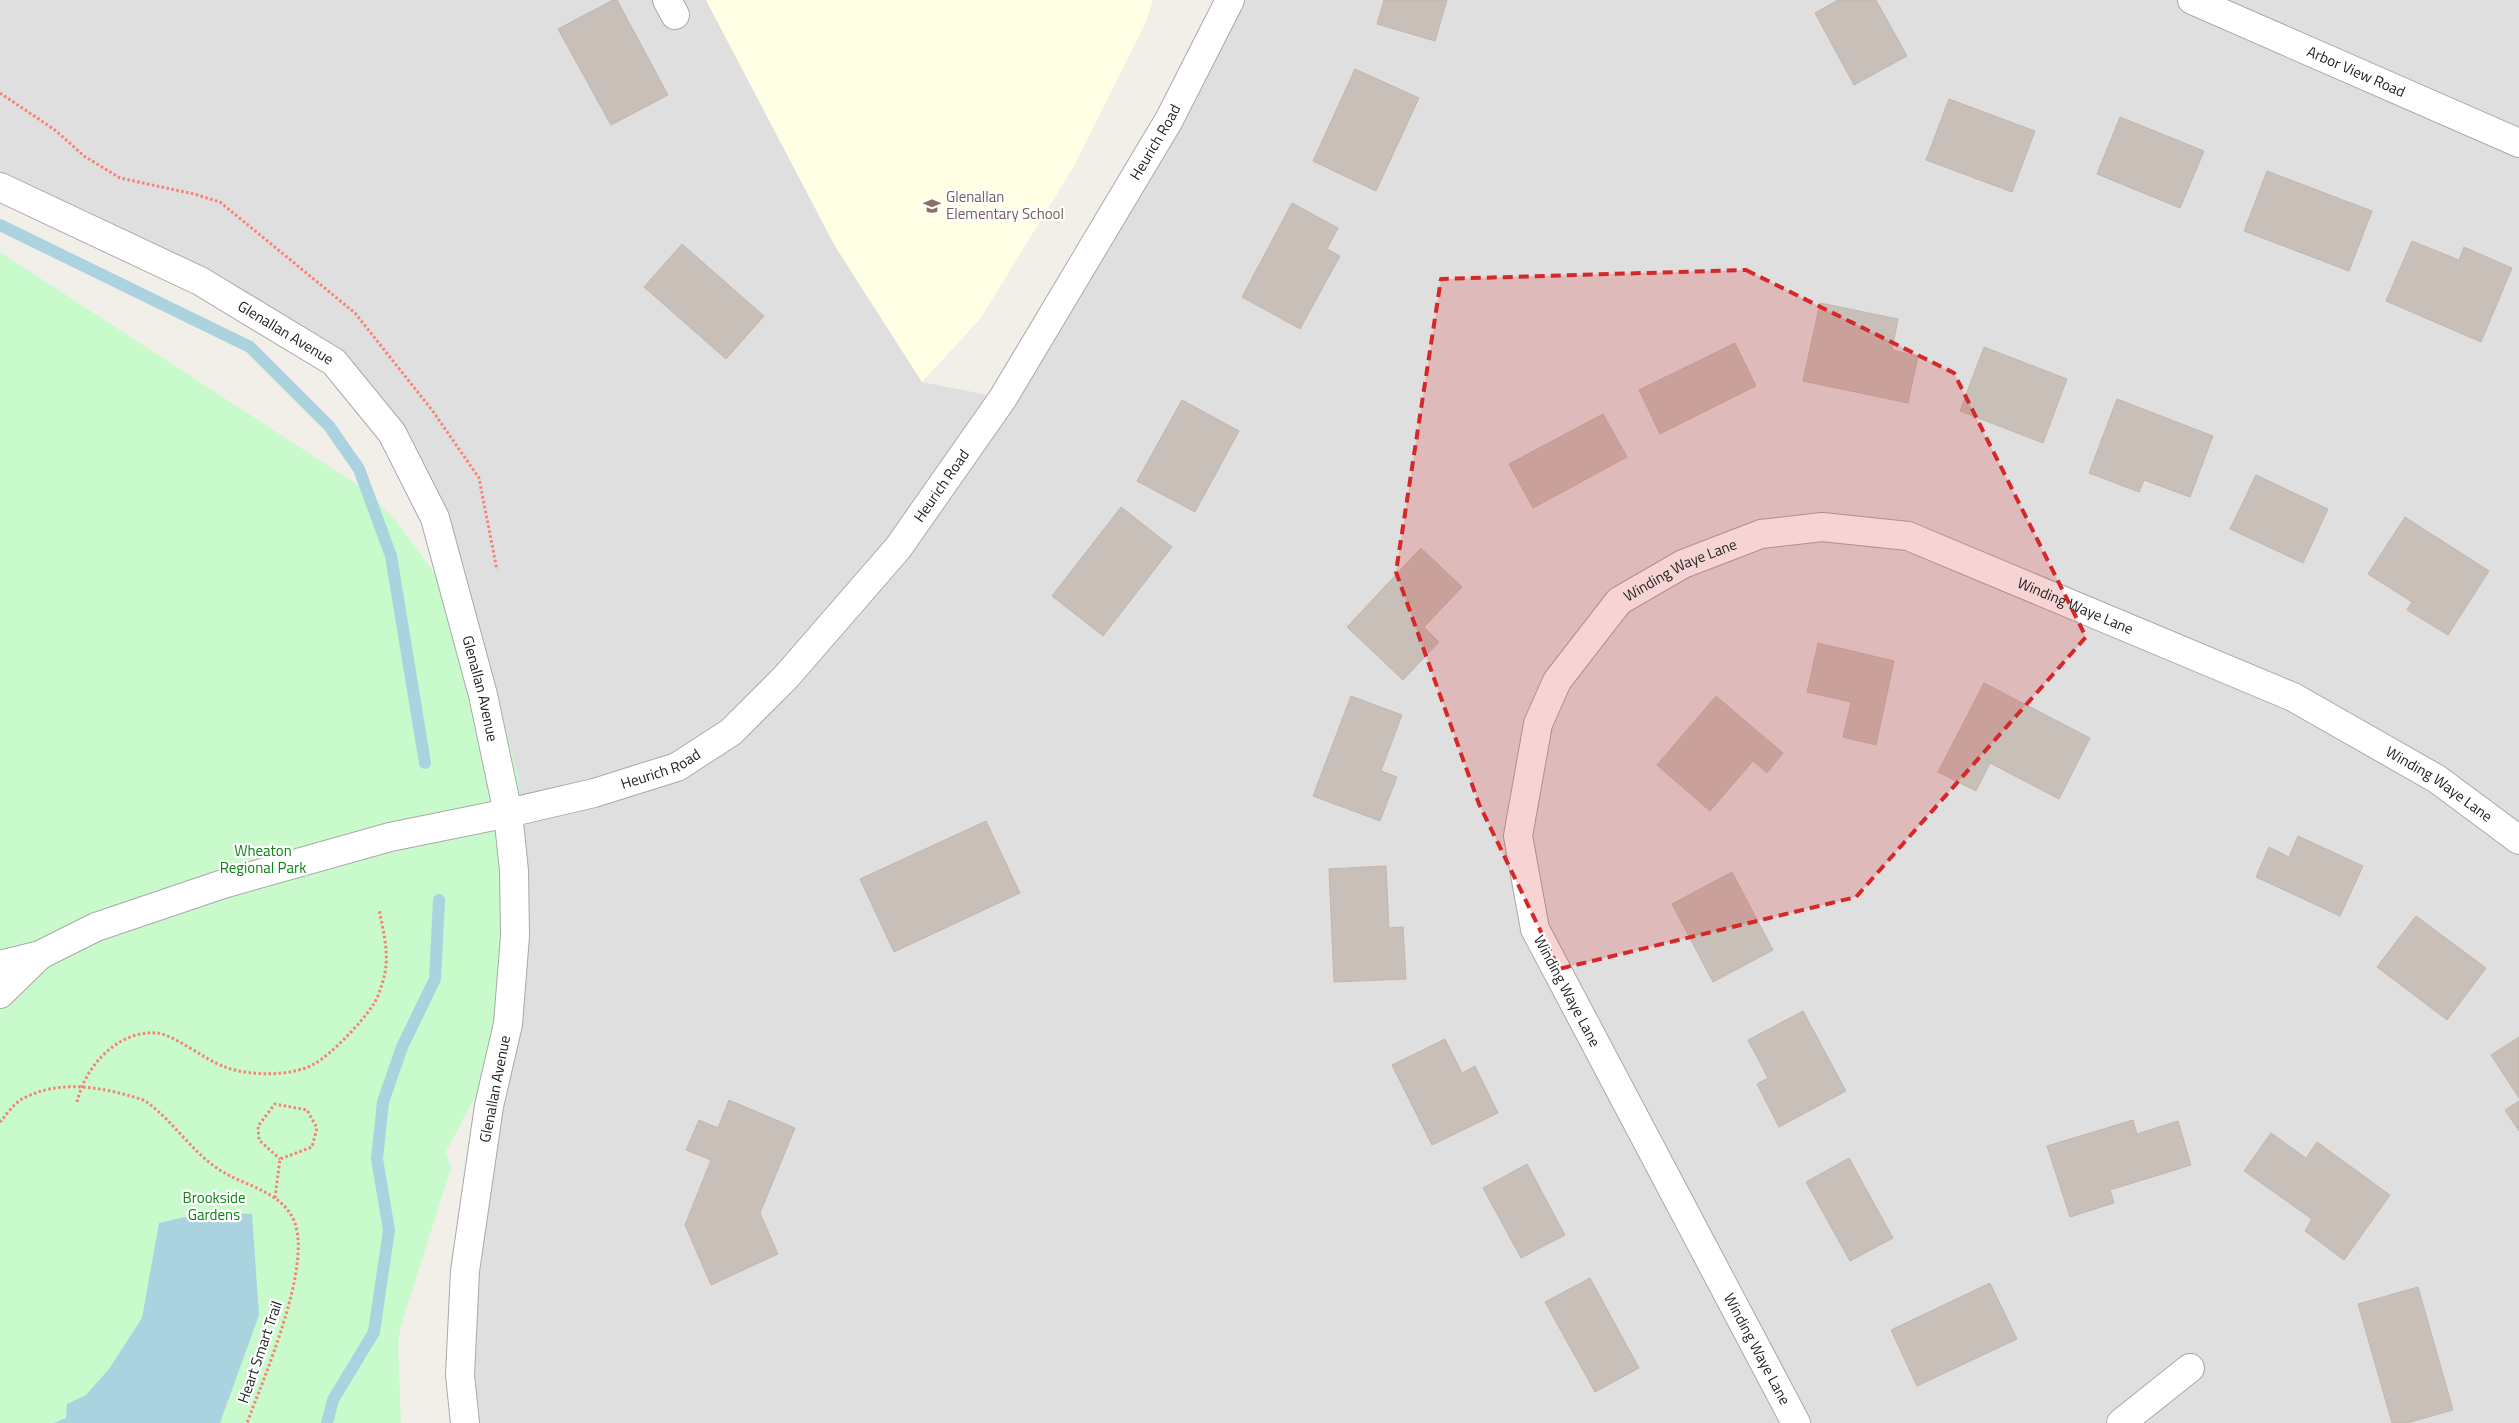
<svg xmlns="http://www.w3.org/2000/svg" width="2519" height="1423" font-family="'Titillium Web',sans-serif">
  <rect width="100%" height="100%" fill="#f2efe9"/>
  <polygon fill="#e0dfdf" points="0,0 706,0 835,246 922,382 1003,398 1230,0 2519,0 2519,1423 465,1423 489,1106 435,518 334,362 0,187"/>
  <polygon fill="#ffffe5" points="706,0 1153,0 1145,24 1074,166 980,319 922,382 835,246"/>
  <polygon fill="#c8facc" points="0,252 367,491 395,520 444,586 497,697 518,775 527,857 523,938 489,1070 446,1152 451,1168 401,1326 398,1343 401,1423 0,1423"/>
  <polygon fill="#aad3df" points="207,1212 252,1214 259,1315 220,1423 54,1423 66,1418 67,1404 86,1395 109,1369 142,1318 159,1223"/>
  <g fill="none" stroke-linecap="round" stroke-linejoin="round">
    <g stroke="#aad3df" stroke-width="12">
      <polyline points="0,225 250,347 329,426 359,469 391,556 425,763"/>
      <polyline points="327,1423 333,1400 374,1332 389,1230 377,1159 383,1102 402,1047 435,979 439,900"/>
    </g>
  </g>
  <g fill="#c7bfb8" stroke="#c4b6ab">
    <polygon points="613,0 617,0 668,95 611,125 558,29"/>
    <polygon points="1384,0 1447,0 1435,41 1377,24"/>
    <polygon points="1838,0 1876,0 1907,56 1854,85 1815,13"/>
    <polygon points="1355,69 1419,98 1376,191 1313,161"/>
    <polygon points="1949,99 2035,131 2012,192 1926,160"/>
    <polygon points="2120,117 2204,151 2180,208 2097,174"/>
    <polygon points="2267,171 2372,211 2349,271 2244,231"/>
    <polygon points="1292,203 1338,228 1327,249 1340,256 1300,329 1242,297"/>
    <polygon points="2412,241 2459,260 2464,247 2512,268 2481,342 2386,301"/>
    <polygon points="682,244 764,316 726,359 644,287"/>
    <polygon points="1820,303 1898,319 1892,350 1918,356 1908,403 1803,381"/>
    <polygon points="1735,343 1756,386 1660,434 1639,390"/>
    <polygon points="1984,347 2067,379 2043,443 1960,411"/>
    <polygon points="2117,399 2213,436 2190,497 2144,480 2139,492 2089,473"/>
    <polygon points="1182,400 1239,431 1195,512 1137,481"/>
    <polygon points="1603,414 1627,457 1533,508 1509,464"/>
    <polygon points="2256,475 2328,509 2303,563 2230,529"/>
    <polygon points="1121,507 1172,547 1103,636 1052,596"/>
    <polygon points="2405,517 2489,571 2448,635 2407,610 2412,602 2368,574"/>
    <polygon points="1421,548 1462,587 1424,627 1439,642 1403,680 1347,627"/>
    <polygon points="1818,643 1894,661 1876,745 1843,737 1851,702 1807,692"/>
    <polygon points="1984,683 2090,738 2059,799 1990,763 1976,791 1938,772"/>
    <polygon points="1351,696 1402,715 1381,771 1397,777 1380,821 1313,796"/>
    <polygon points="1716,696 1783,753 1767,773 1753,761 1710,811 1657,765"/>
    <polygon points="986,821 1020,893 894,952 860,879"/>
    <polygon points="2298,836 2363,866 2340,916 2256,877 2269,847 2289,857"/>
    <polygon points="1386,866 1389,928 1403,927 1406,979 1334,982 1329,869"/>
    <polygon points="1732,872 1773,950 1713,982 1672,904"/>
    <polygon points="2416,916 2486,968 2447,1020 2377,967"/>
    <polygon points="1803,1011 1846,1091 1779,1127 1757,1084 1768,1078 1748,1040"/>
    <polygon points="2519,1037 2519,1098 2491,1055"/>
    <polygon points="1445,1039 1462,1073 1475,1066 1498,1113 1432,1145 1392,1065"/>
    <polygon points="729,1100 795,1128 760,1213 778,1254 711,1285 685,1225 711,1160 686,1150 699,1120 718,1128"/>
    <polygon points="2519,1101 2519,1131 2505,1110"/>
    <polygon points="2133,1120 2137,1134 2178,1121 2191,1165 2110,1190 2114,1203 2070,1217 2047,1146"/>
    <polygon points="2271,1133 2306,1158 2317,1142 2390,1195 2344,1260 2305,1231 2312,1219 2244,1171"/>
    <polygon points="1849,1158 1893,1238 1850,1261 1806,1182"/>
    <polygon points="1527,1164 1565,1235 1521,1258 1483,1188"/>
    <polygon points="1590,1278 1639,1368 1595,1392 1545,1302"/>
    <polygon points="1990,1283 2017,1339 1917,1386 1891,1330"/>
    <polygon points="2418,1287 2453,1410 2407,1423 2392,1423 2358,1304"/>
  </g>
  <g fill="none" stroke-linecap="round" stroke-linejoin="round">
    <g stroke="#a9a9a9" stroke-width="30">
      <g id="minor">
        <polyline points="667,0 675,15"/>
        <path id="s1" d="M2192 0 2519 143"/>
        <path id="s2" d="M0 187 200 281 334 362 392 433 435 518 483 695 508 813 514 871 515 936 508 1024 489 1106 465 1271 460 1375 465 1423"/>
        <path id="s3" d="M0 965 40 955 96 927 223 884 390 837 508 813 594 793 677 767 731 732 786 677 898 548 1003 398 1169 120 1230 0"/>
        <polyline points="0,994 39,956"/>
        <path id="s4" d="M1796 1423 1535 929 1518 836 1538 724 1557 681 1619 601 1683 564 1761 534 1822 527 1908 536 2293 697 2437 779 2519 840"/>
        <polyline points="2121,1423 2190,1368"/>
      </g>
    </g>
    <g stroke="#fa8072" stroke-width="3" stroke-dasharray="2.5 2.5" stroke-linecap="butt">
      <polyline points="0,93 55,130 84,156 120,178 194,194 220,202 355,313 432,410 479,478 497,570"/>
      <path d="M77 1102C85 1067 117 1030 157 1033 175 1035 205 1060 225 1067 248 1076 292 1077 314 1064 331 1055 362 1022 373 1005 378 998 382 985 384 977 390 955 383 930 379 909"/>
      <path d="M0 1122C7 1114 15 1102 24 1098 57 1081 93 1086 127 1095 134 1097 143 1099 148 1103 175 1123 194 1155 223 1172 248 1187 283 1192 295 1223 311 1270 264 1377 247 1423"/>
      <polyline points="275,1198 280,1159 312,1147 317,1128 307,1110 275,1104 258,1126 259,1140 280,1159"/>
    </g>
    <use href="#minor" stroke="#fff" stroke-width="28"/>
  </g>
  <path fill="#d62828" fill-opacity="0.2" stroke="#d62828" stroke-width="4" stroke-dasharray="10 6" stroke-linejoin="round" d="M1746 270 1954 373 2086 637 1856 897 1559 969 1479 804 1396 572 1441 279Z"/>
  <defs>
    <g id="school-bare" transform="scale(1.35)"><path d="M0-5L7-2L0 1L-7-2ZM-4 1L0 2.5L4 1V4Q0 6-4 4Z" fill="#8d6e63" stroke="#fff" stroke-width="2.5" paint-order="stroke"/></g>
  </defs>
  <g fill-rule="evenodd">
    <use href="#school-bare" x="932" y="206"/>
  </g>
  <g text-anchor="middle" stroke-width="4.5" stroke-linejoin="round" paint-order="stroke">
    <g font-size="15" fill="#222" stroke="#fff">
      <text dy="5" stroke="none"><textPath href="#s1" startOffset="179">Arbor View Road</textPath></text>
      <text dy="5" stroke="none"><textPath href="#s3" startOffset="1501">Heurich Road</textPath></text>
      <text dy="5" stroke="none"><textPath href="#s2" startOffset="321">Glenallan Avenue</textPath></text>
      <text dy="5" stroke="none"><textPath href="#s3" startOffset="1096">Heurich Road</textPath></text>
      <text dy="5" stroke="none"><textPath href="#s4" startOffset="984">Winding Waye Lane</textPath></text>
      <text dy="5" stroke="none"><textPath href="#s4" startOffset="1402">Winding Waye Lane</textPath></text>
      <text dy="5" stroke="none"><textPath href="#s2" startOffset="741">Glenallan Avenue</textPath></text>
      <text dy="5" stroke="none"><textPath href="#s3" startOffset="691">Heurich Road</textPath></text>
      <text dy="5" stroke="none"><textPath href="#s4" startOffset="1808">Winding Waye Lane</textPath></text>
      <text transform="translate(1567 991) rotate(62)" y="5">Winding Waye Lane</text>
      <text transform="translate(495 1089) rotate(-79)" y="5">Glenallan Avenue</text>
      <text transform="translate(1757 1349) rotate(62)" y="5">Winding Waye Lane</text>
      <text transform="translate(260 1352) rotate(-71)" y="5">Heart Smart Trail</text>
    </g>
    <g font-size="15" fill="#785e54" stroke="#fff" text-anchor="start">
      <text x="946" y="202">Glenallan<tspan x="946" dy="17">Elementary School</tspan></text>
    </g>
    <g font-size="15" fill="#0c8416" stroke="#fff">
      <text x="263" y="856">Wheaton<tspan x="263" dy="17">Regional Park</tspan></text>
      <text x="214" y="1203">Brookside<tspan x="214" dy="17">Gardens</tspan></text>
    </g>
  </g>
</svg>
